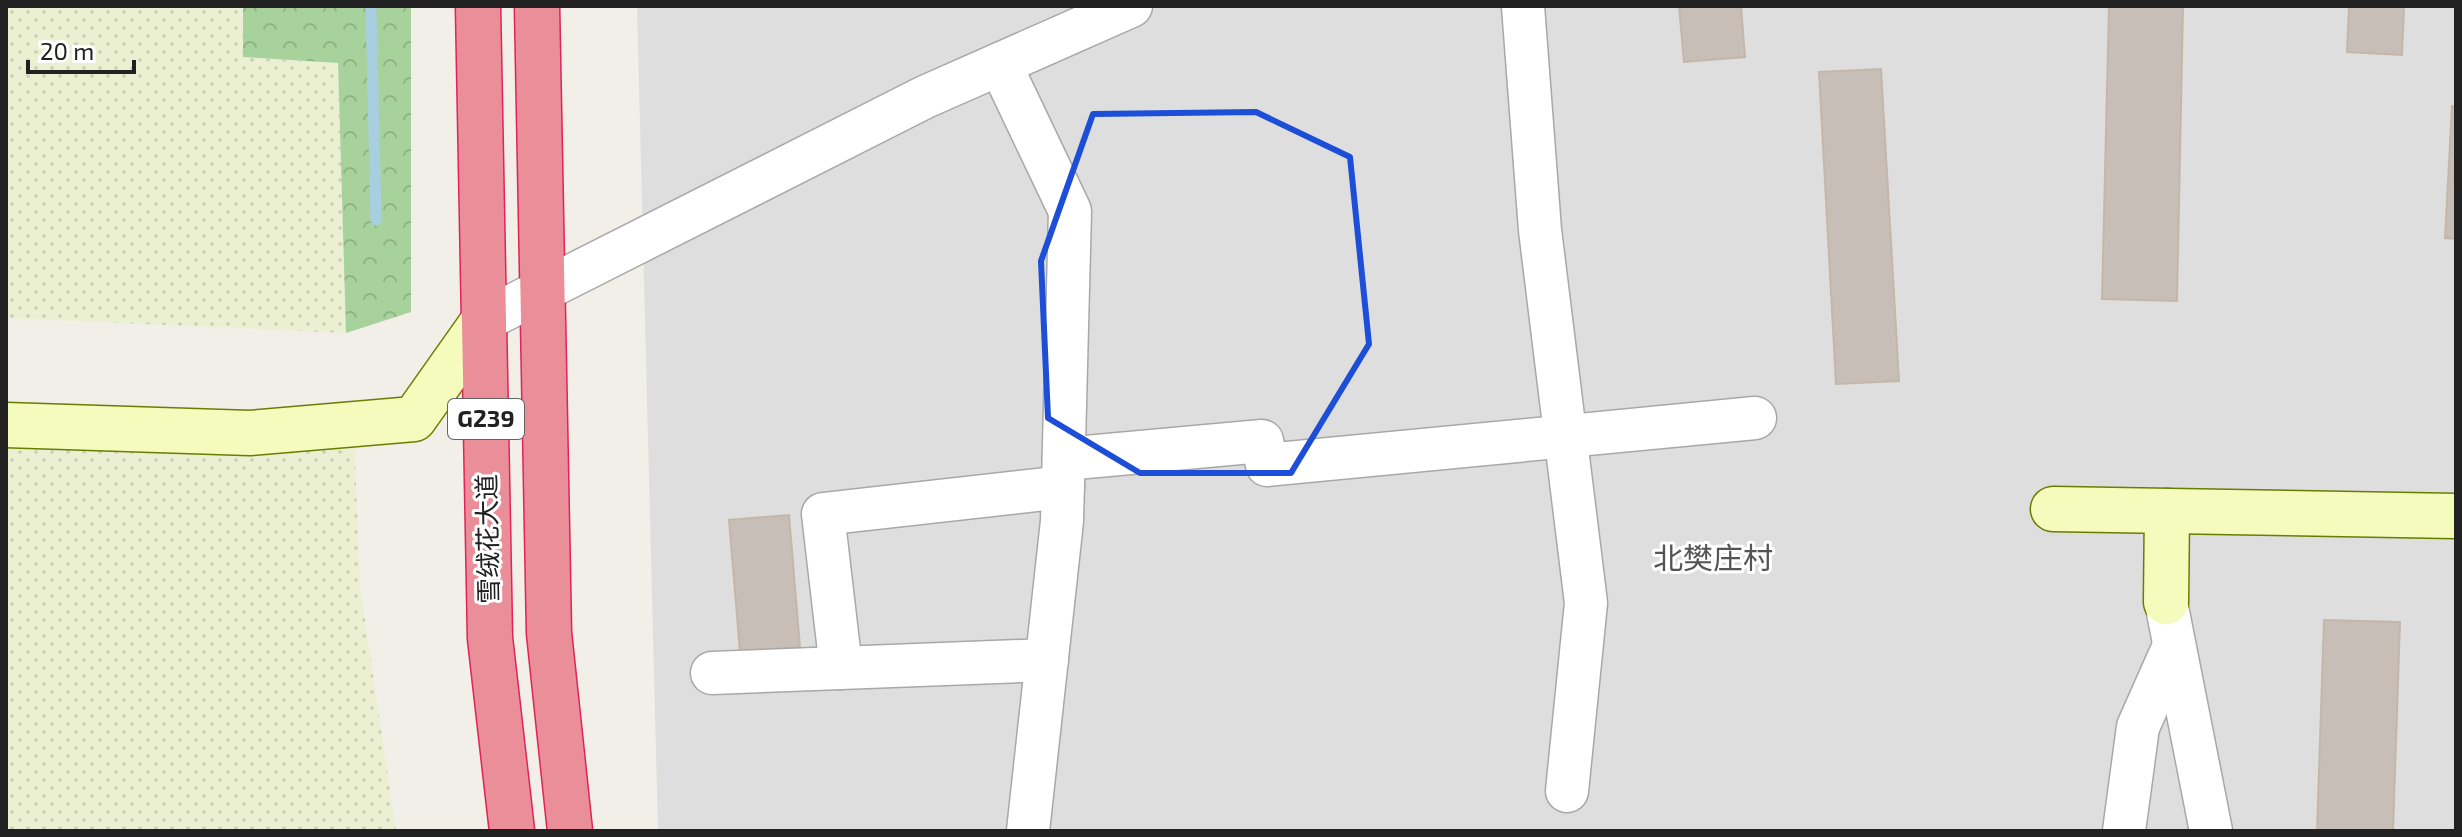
<svg xmlns="http://www.w3.org/2000/svg" width="2462" height="837" font-family="'Exo 2','Noto Sans SC',sans-serif">
  <defs>
    <pattern id="farmland-dots" width="8" height="8" patternUnits="userSpaceOnUse" patternTransform="scale(2)"><rect width="8" height="8" fill="#ecf0d3"/><path d="M2 2h.1M6 6h.1" fill="none" stroke="#caceb5" stroke-width="1.8" stroke-linecap="round"/></pattern>
    <pattern id="forest-crowns" width="20" height="18" patternUnits="userSpaceOnUse" patternTransform="scale(2)"><rect width="20" height="18" fill="#a8d29b"/><path d="M2 6a3 3 0 1 1 6 0M12 15a3 3 0 1 1 6 0" fill="none" stroke="#90b485"/></pattern>
  </defs>
  <rect width="100%" height="100%" fill="#f2efe8"/>
  <polygon fill="#dfdede" points="637,6 2456,6 2456,831 658,831"/>
  <g fill="url(#farmland-dots)">
    <polygon points="6,6 242,6 244,57 338,63 346,333 6,318"/>
    <polygon points="354,433 360,586 396,831 6,831 6,435"/>
  </g>
  <polygon fill="url(#forest-crowns)" points="243,6 411,6 411,312 346,333 338,63 243,57"/>
  <g fill="none" stroke-linecap="round" stroke-linejoin="round">
    <polyline stroke="#a7cfe0" stroke-width="11" points="371,6 376,220"/>
  </g>
  <g fill="#c7beb7" stroke="#c4b7a9" stroke-width="2">
    <polygon points="1679,6 1741,6 1745,57 1684,62"/>
    <polygon points="2109,6 2183,6 2177,301 2102,299"/>
    <polygon points="2349,6 2404,6 2402,55 2347,52"/>
    <polygon points="1881,69 1899,381 1836,384 1819,72"/>
    <polygon points="2452,106 2456,107 2456,239 2445,238"/>
    <polygon points="789,515 800,647 740,652 729,520"/>
    <polygon points="2324,620 2400,622 2393,831 2317,831"/>
  </g>
  <g fill="none" stroke-linecap="round" stroke-linejoin="round">
    <g stroke="#a8a8a8" stroke-width="45">
      <g id="street">
        <polyline points="1523,6 1540,230 1586,603 1567,791"/>
        <polyline points="1000,64 1070,211 1062,521 1028,831"/>
        <polyline points="484,320 925,97 1131,6"/>
        <polyline points="1064,459 1262,441 1267,465 1755,418"/>
        <polyline points="2166,602 2211,831"/>
        <polyline points="841,668 823,514 1063,487"/>
        <polyline points="712,673 1047,660"/>
        <polyline points="2124,831 2138,727 2174,646"/>
      </g>
    </g>
    <g stroke="#687e02" stroke-width="47">
      <g id="secondary">
        <polyline points="6,425 250,433 414,419 484,320"/>
        <polyline points="2053,509 2456,516"/>
        <polyline points="2166,602 2167,511"/>
      </g>
    </g>
    <g stroke="#e02457" stroke-width="47">
      <g id="highway">
        <polyline points="478,6 490,638 512,831"/>
        <polyline points="537,6 549,633 570,831"/>
      </g>
    </g>
    <use href="#street" stroke="#fff" stroke-width="42"/>
    <use href="#secondary" stroke="#f4fbbc" stroke-width="44"/>
    <use href="#highway" stroke="#ea8e99" stroke-width="44"/>
  </g>
  <path fill="none" stroke="#1d4ed8" stroke-width="6" stroke-linejoin="round" d="M1256 112 1350 157 1369 344 1291 473H1140L1048 418 1041 261 1093 114Z"/>
  <g text-anchor="middle" stroke-width="6" stroke-linejoin="round" paint-order="stroke">
    <rect fill="#fff" stroke="#646464" stroke-width="2" x="448" y="399" width="76" height="40" rx="6"/>
    <g font-size="24" font-weight="bold" fill="#212121">
      <text x="486" y="427">G239</text>
    </g>
    <g font-size="26" fill="#212121" stroke="#fff">
      <text transform="translate(488 539) rotate(-91)" y="9">雪绒花大道</text>
    </g>
    <g font-size="30" fill="#545454" stroke="#fff">
      <text x="1713" y="569">北樊庄村</text>
    </g>
  </g>
  <rect width="2462" height="837" fill="none" stroke="#212121" stroke-width="16"/>
  <path d="M28 60v12h106v-12" fill="none" stroke="#212121" stroke-width="4"/>
  <text x="40" y="60" font-size="24" fill="#212121" stroke="#ffffff" stroke-width="6" paint-order="stroke">20 m</text>
</svg>
